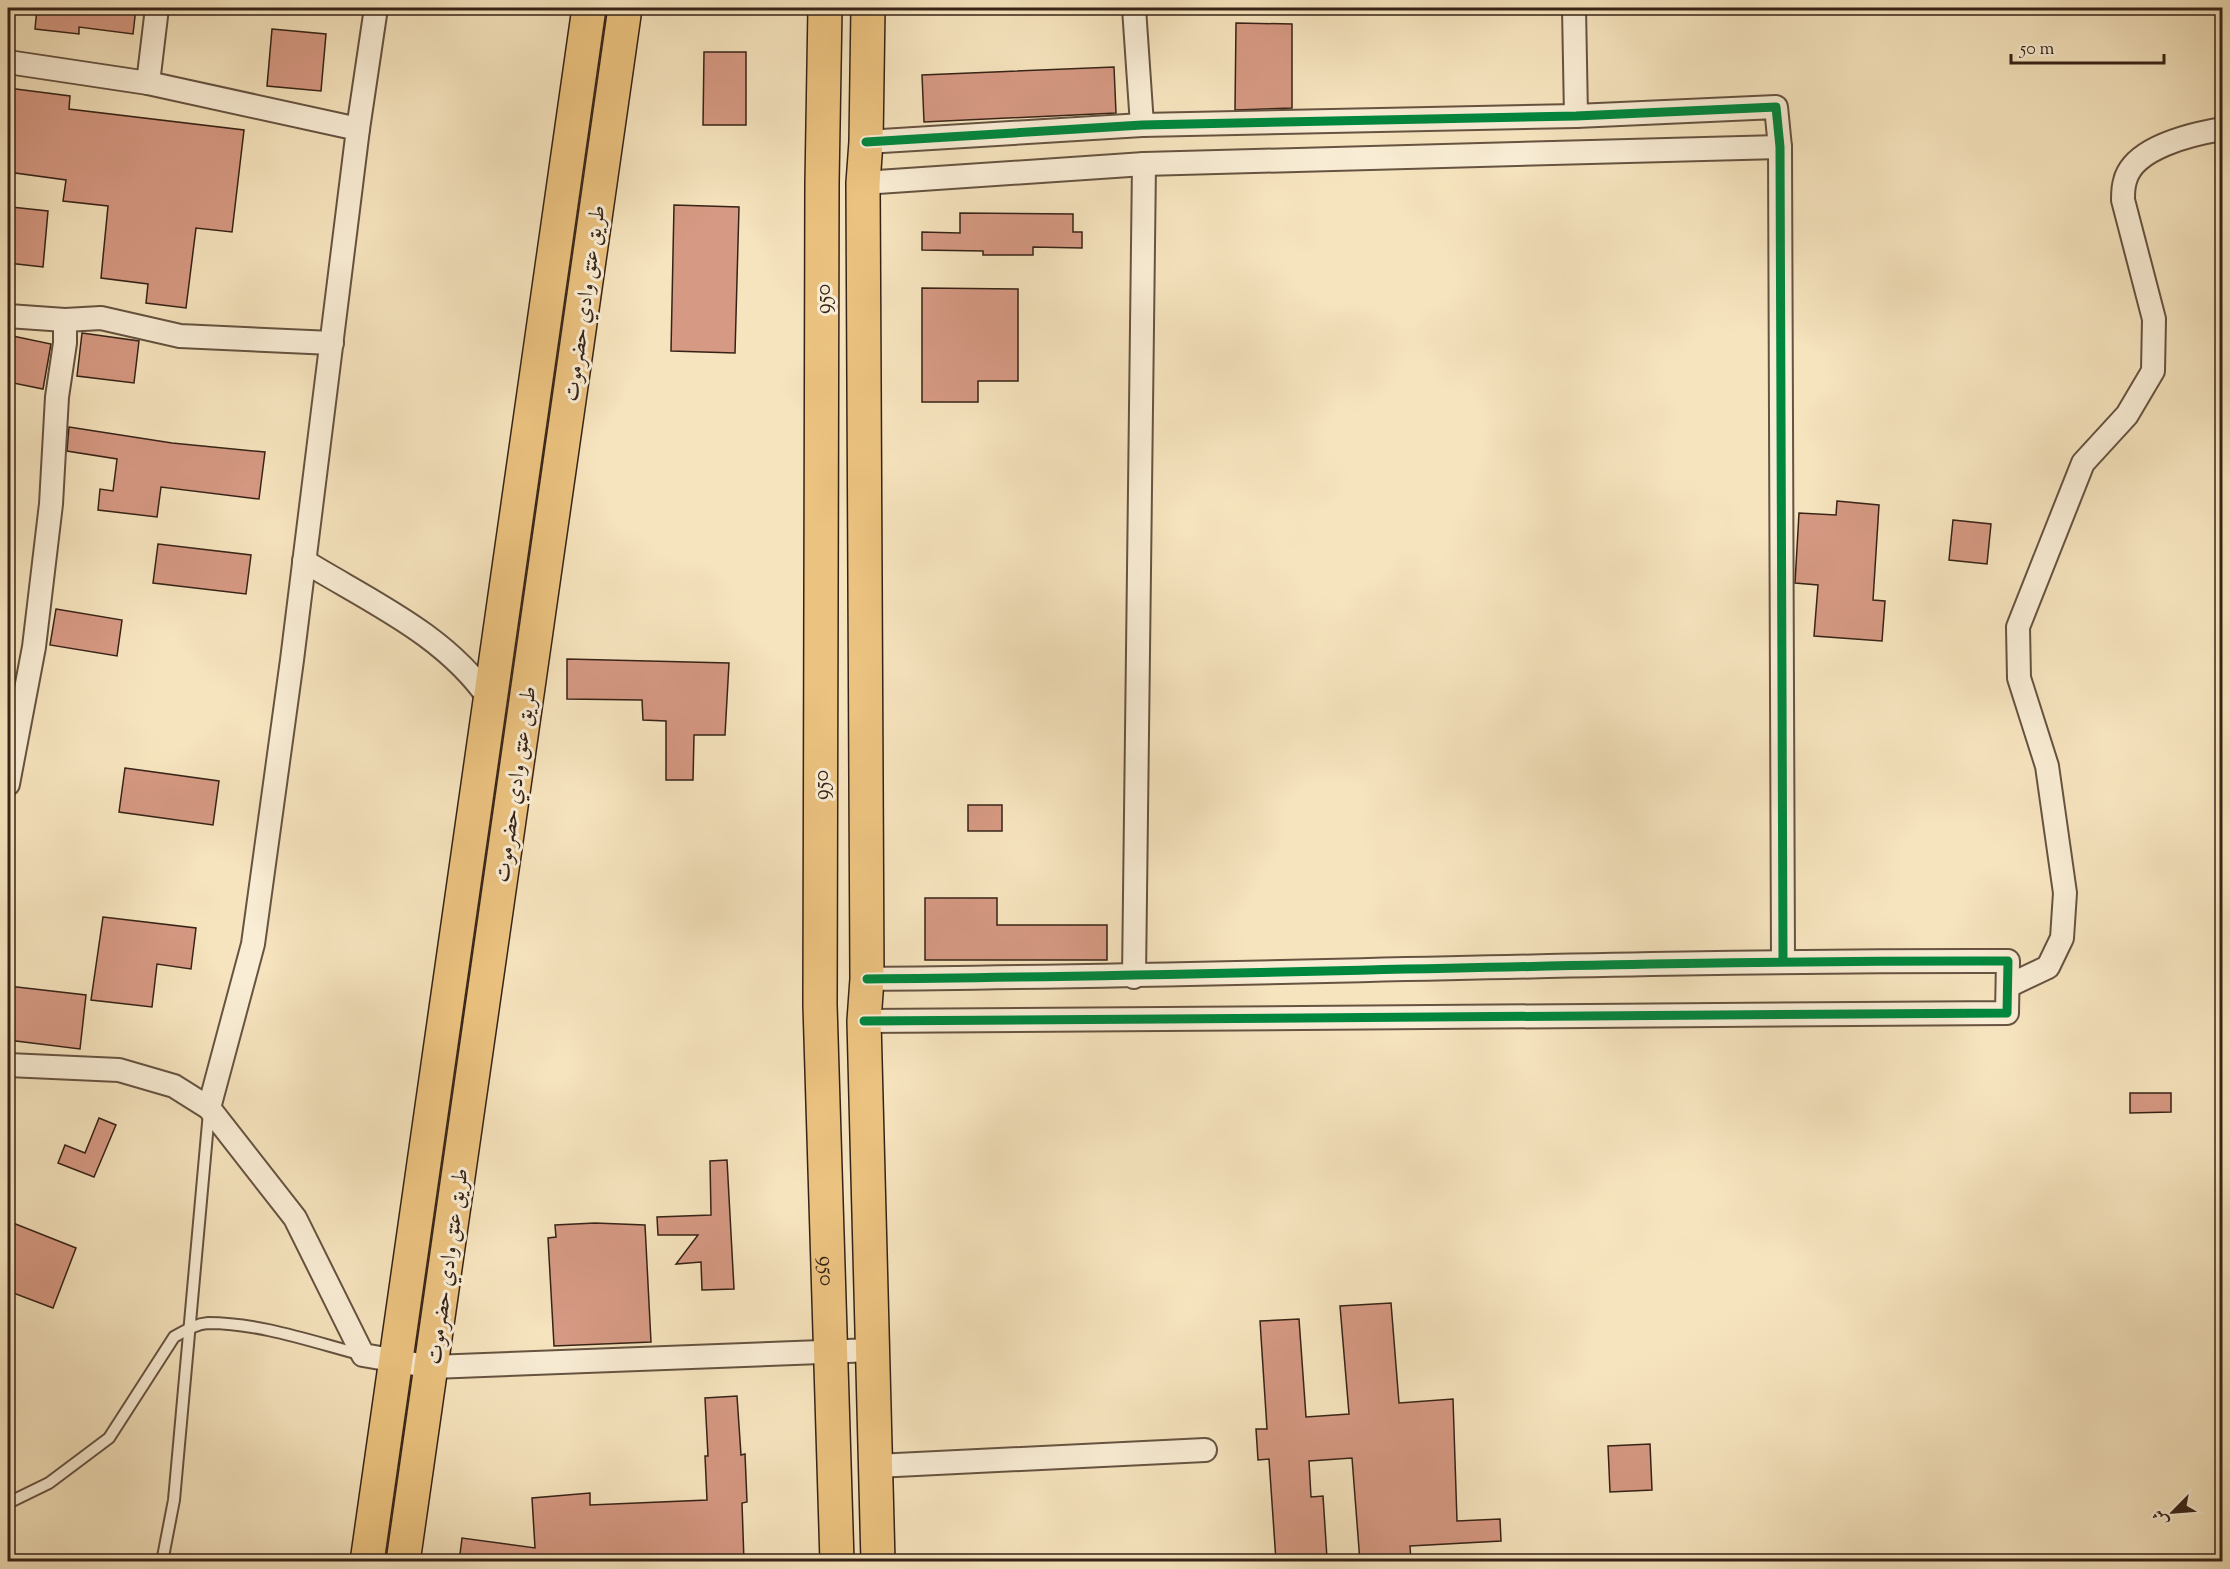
<svg xmlns="http://www.w3.org/2000/svg" width="2230" height="1569" font-family="'Sorts Mill Goudy',Amiri,serif">
  <rect width="100%" height="100%" fill="#f6e4be"/>
  <filter id="stains"><feTurbulence type="fractalNoise" baseFrequency=".00333" numOctaves="4"/><feColorMatrix values="0 0 0 0 .2 0 0 0 0 .09 0 0 0 0 .02 0 0 0 .5 -.17"/></filter>
  <radialGradient id="worn" r=".72"><stop offset=".6" stop-color="#630" stop-opacity="0"/><stop offset="1" stop-color="#630" stop-opacity=".3"/></radialGradient>
  <g fill="#d69983" stroke="#362317" stroke-width="1.5">
    <polygon points="37,8 136,8 133,34 79,27 79,34 35,29"/>
    <polygon points="1236,23 1292,24 1292,108 1235,110"/>
    <polygon points="272,29 326,34 321,91 267,86"/>
    <polygon points="704,52 746,52 746,125 703,125"/>
    <polygon points="1114,67 1116,113 924,122 922,75"/>
    <polygon points="8,88 70,96 69,109 244,130 232,232 196,228 186,308 146,303 148,284 101,278 108,206 63,201 66,180 8,172"/>
    <polygon points="674,205 739,207 735,353 671,351"/>
    <polygon points="11,207 48,211 43,267 8,263"/>
    <polygon points="960,213 1073,214 1073,232 1082,232 1082,248 1033,247 1033,255 983,255 983,251 922,250 922,232 960,233"/>
    <polygon points="922,288 1018,289 1018,381 978,381 978,402 922,402"/>
    <polygon points="82,333 139,341 134,383 77,376"/>
    <polygon points="8,335 51,344 43,389 8,382"/>
    <polygon points="69,427 172,443 265,452 259,499 161,487 157,517 98,510 100,489 113,491 117,459 67,451"/>
    <polygon points="1837,501 1879,505 1873,600 1885,601 1882,641 1814,636 1818,585 1795,583 1799,513 1836,515"/>
    <polygon points="1953,520 1991,524 1987,564 1949,560"/>
    <polygon points="158,544 251,555 246,594 153,583"/>
    <polygon points="56,609 122,620 117,656 50,645"/>
    <polygon points="567,659 729,663 725,735 694,735 693,780 666,780 666,721 643,720 642,700 567,699"/>
    <polygon points="125,768 219,781 213,825 119,812"/>
    <rect x="968" y="805" width="34" height="26"/>
    <polygon points="925,898 997,898 997,925 1107,925 1107,960 925,960"/>
    <polygon points="103,917 196,928 191,969 157,964 152,1007 91,1000"/>
    <polygon points="8,986 86,995 80,1049 8,1040"/>
    <polygon points="2130,1093 2171,1093 2171,1112 2130,1113"/>
    <polygon points="99,1118 116,1125 94,1177 58,1163 65,1145 85,1153"/>
    <polygon points="727,1160 734,1289 702,1290 701,1262 676,1264 698,1235 658,1235 657,1217 711,1215 710,1161"/>
    <polygon points="8,1221 76,1248 53,1308 8,1291"/>
    <polygon points="595,1223 645,1225 651,1342 554,1346 548,1238 556,1237 555,1225"/>
    <polygon points="1391,1303 1399,1403 1453,1399 1457,1521 1500,1519 1501,1541 1410,1546 1411,1562 1360,1562 1352,1458 1309,1461 1311,1497 1323,1496 1327,1558 1276,1561 1269,1459 1258,1460 1256,1429 1267,1429 1260,1321 1299,1319 1306,1417 1349,1414 1340,1306"/>
    <polygon points="737,1396 741,1455 745,1454 747,1502 742,1503 744,1562 459,1562 462,1538 535,1548 532,1498 590,1493 590,1505 707,1500 705,1456 708,1456 705,1398"/>
    <polygon points="1650,1444 1652,1490 1610,1492 1608,1446"/>
  </g>
  <g fill="none" stroke-linecap="round" stroke-linejoin="round">
    <g stroke="#665341" stroke-width="14">
      <g id="lane">
        <path d="M8 1503 49 1483 109 1438 174 1337C185 1331 195 1324 208 1323 260 1323 313 1342 363 1355"/>
        <polyline points="162,1562 174,1500 209,1112"/>
      </g>
    </g>
    <g stroke="#665341" stroke-width="26">
      <g id="street">
        <polyline points="1134,8 1142,125"/>
        <polyline points="1574,8 1576,116"/>
        <polyline points="8,62 148,83 358,129"/>
        <polyline points="148,83 157,8"/>
        <polyline points="866,142 1142,125 1576,116 1776,107 1780,147 1783,961"/>
        <polyline points="863,183 1144,164 1780,147"/>
        <polyline points="8,316 65,320"/>
        <path d="M304 561C371 602 446 635 490 700"/>
        <polyline points="8,784 34,647 51,504 57,397 65,343 65,320 101,318 180,336 332,343"/>
        <polyline points="1134,977 1144,164"/>
        <path d="M2008 986 2048 967 2062 938 2065 893 2047 766 2019 678 2018 627 2083 463 2127 415 2153 371 2154 319 2123 200C2123 194 2123 187 2125 181 2133 147 2193 134 2222 129"/>
        <path d="M864 1021 2007 1013 2008 961C1627 960 1247 976 867 979"/>
        <polyline points="8,1065 119,1070 174,1086 209,1108 295,1218 363,1355 432,1367 873,1350"/>
        <polyline points="209,1108 253,944 292,660 358,129 376,8"/>
        <polyline points="876,1466 1205,1450"/>
      </g>
    </g>
    <g stroke="#362317" stroke-width="36">
      <g id="primary">
        <path id="s1" d="M825 8 822 183 820 1005 837 1562"/>
        <polyline points="868,8 866,142 863,183 867,979 864,1021 878,1562"/>
        <polyline points="367,1562 589,8"/>
        <polyline points="403,1562 625,8"/>
      </g>
    </g>
    <use href="#lane" stroke="#f9edd5" stroke-width="10"/>
    <use href="#street" stroke="#f9edd5" stroke-width="22"/>
    <use href="#primary" stroke="#ebc27f" stroke-width="33"/>
    <g stroke="#f9edd5" stroke-width="13">
      <g id="cycleway">
        <polyline points="866,142 1142,125 1576,116 1776,107 1780,147 1783,961"/>
        <path d="M864 1021 2007 1013 2008 961C1627 960 1247 976 867 979"/>
      </g>
    </g>
    <use href="#cycleway" stroke="#00873e" stroke-width="9"/>
  </g>
  <g text-anchor="middle" stroke-width="6" stroke-linejoin="round" paint-order="stroke">
    <g font-size="22" fill="#362317" stroke="#f9edd5">
      <text transform="translate(822 299) rotate(-90)" y="8">950</text>
      <text transform="translate(583 303) rotate(-82)" y="8">طريق عتق وادي حضرموت</text>
      <text transform="translate(514 784) rotate(-82)" y="8">طريق عتق وادي حضرموت</text>
      <text transform="translate(820 785) rotate(-90)" y="8">950</text>
      <text transform="translate(446 1266) rotate(-82)" y="8">طريق عتق وادي حضرموت</text>
      <text dy="8" stroke="none"><textPath href="#s1" startOffset="1263">950</textPath></text>
    </g>
  </g>
  <rect width="2230" height="1569" fill="none" stroke="#f6e4be" stroke-width="30"/>
  <rect x="9" y="9" width="2212" height="1551" fill="none" stroke="#362317" stroke-width="3"/>
  <rect x="15" y="15" width="2200" height="1539" fill="none" stroke="#362317" stroke-width="1.5"/>
  <g transform="translate(2173 1512) rotate(245)" stroke="#f9edd5" stroke-width="4.5" paint-order="stroke">
  <path d="M0-4.5L10 22L0 15L-10 22Z" fill="#362317"/>
  <text y="-9" font-size="16" font-weight="bold" text-anchor="middle" fill="#362317">ش</text>
  </g>
  <path d="M2011 54v9h153v-9" fill="none" stroke="#362317" stroke-width="3"/>
  <text x="2020" y="54" font-size="18" fill="#362317" stroke="#f9edd5" stroke-width="4.5" paint-order="stroke">50 m</text>
  <rect width="100%" height="100%" filter="url(#stains)"/>
  <rect width="100%" height="100%" fill="url(#worn)"/>
</svg>
